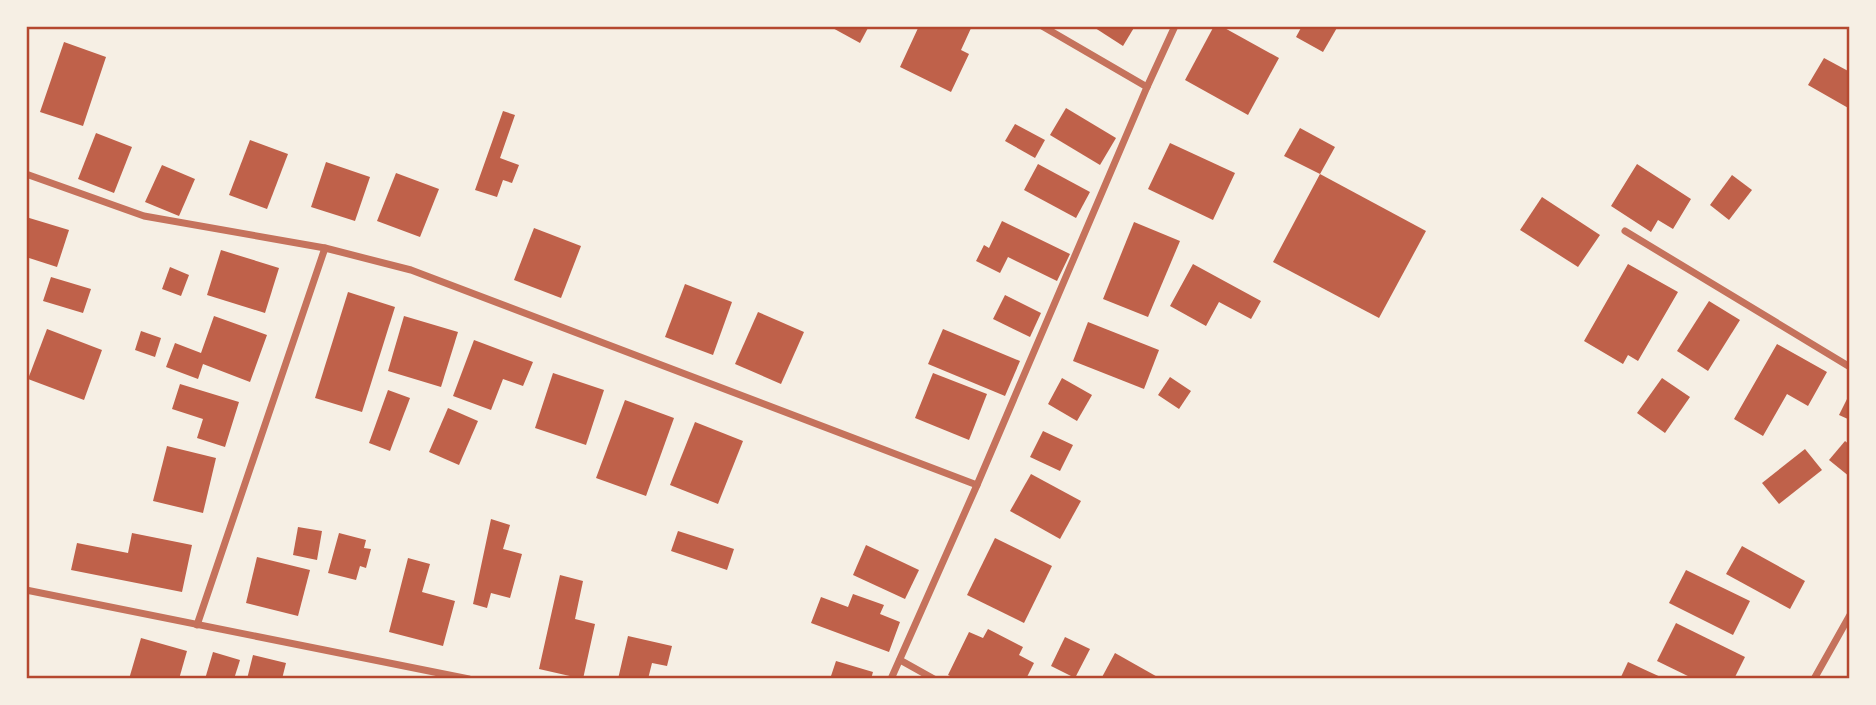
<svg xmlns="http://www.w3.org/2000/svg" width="1876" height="705" font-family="Georgia,serif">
  <rect width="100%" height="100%" fill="#f6efe4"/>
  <g fill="#bf614a">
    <polygon points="829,26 869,26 860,43"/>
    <polygon points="919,26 972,26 961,50 969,54 951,92 900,67"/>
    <polygon points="1092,26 1135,26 1123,46"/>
    <polygon points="1214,26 1221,26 1279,58 1248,115 1185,80"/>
    <polygon points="1302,26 1338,26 1323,52 1296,37"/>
    <polygon points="64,42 106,57 83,126 40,112"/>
    <polygon points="1824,58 1850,72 1850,109 1808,85"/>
    <polygon points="1066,108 1116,138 1100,165 1050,135"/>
    <polygon points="503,111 515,115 500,158 519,165 512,183 503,180 497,197 475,190"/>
    <polygon points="1015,124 1045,140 1035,158 1005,141"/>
    <polygon points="1300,128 1335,147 1320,174 1284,156"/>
    <polygon points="96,133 132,147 114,193 78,179"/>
    <polygon points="250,140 288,154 267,209 229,195"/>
    <polygon points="1170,143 1235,173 1213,220 1148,189"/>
    <polygon points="326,162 370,177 355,221 311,207"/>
    <polygon points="1038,164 1090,192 1076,218 1024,190"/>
    <polygon points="1637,164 1691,199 1673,229 1658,220 1651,232 1611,206"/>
    <polygon points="162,165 195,179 179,216 145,202"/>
    <polygon points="396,173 439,189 420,237 377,221"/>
    <polygon points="1320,174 1426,231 1379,318 1273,262"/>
    <polygon points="1732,175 1752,190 1729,220 1710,205"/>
    <polygon points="1542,197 1600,235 1578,267 1520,230"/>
    <polygon points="26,217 69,230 57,267 26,257"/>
    <polygon points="1002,221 1070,254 1057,281 1008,257 1000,273 976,261 984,245 989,248"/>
    <polygon points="1134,222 1180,241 1148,317 1103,299"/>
    <polygon points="534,228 581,246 561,298 514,280"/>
    <polygon points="221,250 279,268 265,313 207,295"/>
    <polygon points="1193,264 1261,301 1251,319 1219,302 1206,326 1170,306"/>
    <polygon points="1628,264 1678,292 1638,361 1628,355 1623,364 1584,341"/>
    <polygon points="170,267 189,275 181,296 162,289"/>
    <polygon points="51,277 91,289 83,313 43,301"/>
    <polygon points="685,284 732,302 713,355 665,337"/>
    <polygon points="348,292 395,307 362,412 315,398"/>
    <polygon points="1005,295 1041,313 1030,337 993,319"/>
    <polygon points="1709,301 1740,320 1708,371 1677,351"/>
    <polygon points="758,312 804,332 781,384 735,364"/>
    <polygon points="214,316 267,335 250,382 203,364 198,379 166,367 175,343 201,353"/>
    <polygon points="404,316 458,332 441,387 388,371"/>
    <polygon points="1088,322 1159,350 1144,389 1073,361"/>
    <polygon points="47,329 102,350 84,400 28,379"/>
    <polygon points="943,329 1020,361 1005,396 928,364"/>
    <polygon points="141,331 161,338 155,357 135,350"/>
    <polygon points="474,340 533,362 523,386 503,379 491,410 453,396"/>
    <polygon points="1777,344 1827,372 1808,406 1787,394 1763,436 1734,419"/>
    <polygon points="553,373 604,390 586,445 535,428"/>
    <polygon points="933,373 987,394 969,440 915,418"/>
    <polygon points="1170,377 1191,391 1179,409 1158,395"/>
    <polygon points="1062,378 1092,395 1077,421 1048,404"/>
    <polygon points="1662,378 1690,397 1665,433 1637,413"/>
    <polygon points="180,384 239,402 225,447 197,438 203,419 172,409"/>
    <polygon points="388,390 410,398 390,451 369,443"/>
    <polygon points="1850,393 1850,420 1839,415"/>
    <polygon points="625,400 674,418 646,496 596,478"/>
    <polygon points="448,408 478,421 459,465 429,452"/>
    <polygon points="695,422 743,441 718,504 670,485"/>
    <polygon points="1043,431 1073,445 1060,471 1030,457"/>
    <polygon points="1845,441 1850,445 1850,477 1829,460"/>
    <polygon points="167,446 216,458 203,513 153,501"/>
    <polygon points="1805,449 1822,470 1779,504 1762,483"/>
    <polygon points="1031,474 1081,501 1060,539 1010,511"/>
    <polygon points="491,519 510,525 503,549 522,554 510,598 491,593 487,608 473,604"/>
    <polygon points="298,527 322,531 317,560 293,555"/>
    <polygon points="678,531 734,549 727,570 671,551"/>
    <polygon points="132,533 192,545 182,592 71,570 77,543 128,553"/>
    <polygon points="339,533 366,540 364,548 371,549 366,568 360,566 356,580 328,573"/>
    <polygon points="995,538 1052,566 1024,623 967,595"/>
    <polygon points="866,545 919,570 905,599 853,575"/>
    <polygon points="1742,546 1805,581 1790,609 1726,574"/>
    <polygon points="257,557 310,570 298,616 246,603"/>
    <polygon points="408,558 430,564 422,592 455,601 443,646 389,632"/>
    <polygon points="1686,570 1750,601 1733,635 1669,603"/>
    <polygon points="560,575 583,581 575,619 595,624 583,679 539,669"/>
    <polygon points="853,594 884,605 880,614 900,622 889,652 811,623 821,597 848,607"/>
    <polygon points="1676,623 1745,657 1734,679 1694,679 1657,661"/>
    <polygon points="988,629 1023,647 1019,655 1034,663 1026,679 956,679 948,675 969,632 983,638"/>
    <polygon points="628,636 672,646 667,666 652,663 648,679 618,679"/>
    <polygon points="1065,637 1090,649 1075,678 1051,666"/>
    <polygon points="141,638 187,651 179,679 129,679"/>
    <polygon points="213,652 240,660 234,679 205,679"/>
    <polygon points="1115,653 1161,679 1101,679"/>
    <polygon points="253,655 286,663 282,679 247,679"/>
    <polygon points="836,661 873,672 871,679 830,679"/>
    <polygon points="1628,662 1665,679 1620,679"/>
  </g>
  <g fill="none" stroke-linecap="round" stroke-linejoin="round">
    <g stroke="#c5725c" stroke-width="7">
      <polyline points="1042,26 1147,87"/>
      <polyline points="26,174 144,216 325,248 411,270 977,485"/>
      <polyline points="1625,231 1850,367"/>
      <polyline points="26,590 469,679"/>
      <polyline points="197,625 325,248"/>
      <polyline points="900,660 934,679"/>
      <polyline points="891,679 977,485 1147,87 1175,26"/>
      <polyline points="1814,679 1850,615"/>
    </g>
  </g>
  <rect width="1876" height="705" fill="none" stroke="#f6efe4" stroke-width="56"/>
  <rect x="28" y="28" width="1820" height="649" fill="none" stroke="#b5482f" stroke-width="2.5"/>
</svg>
